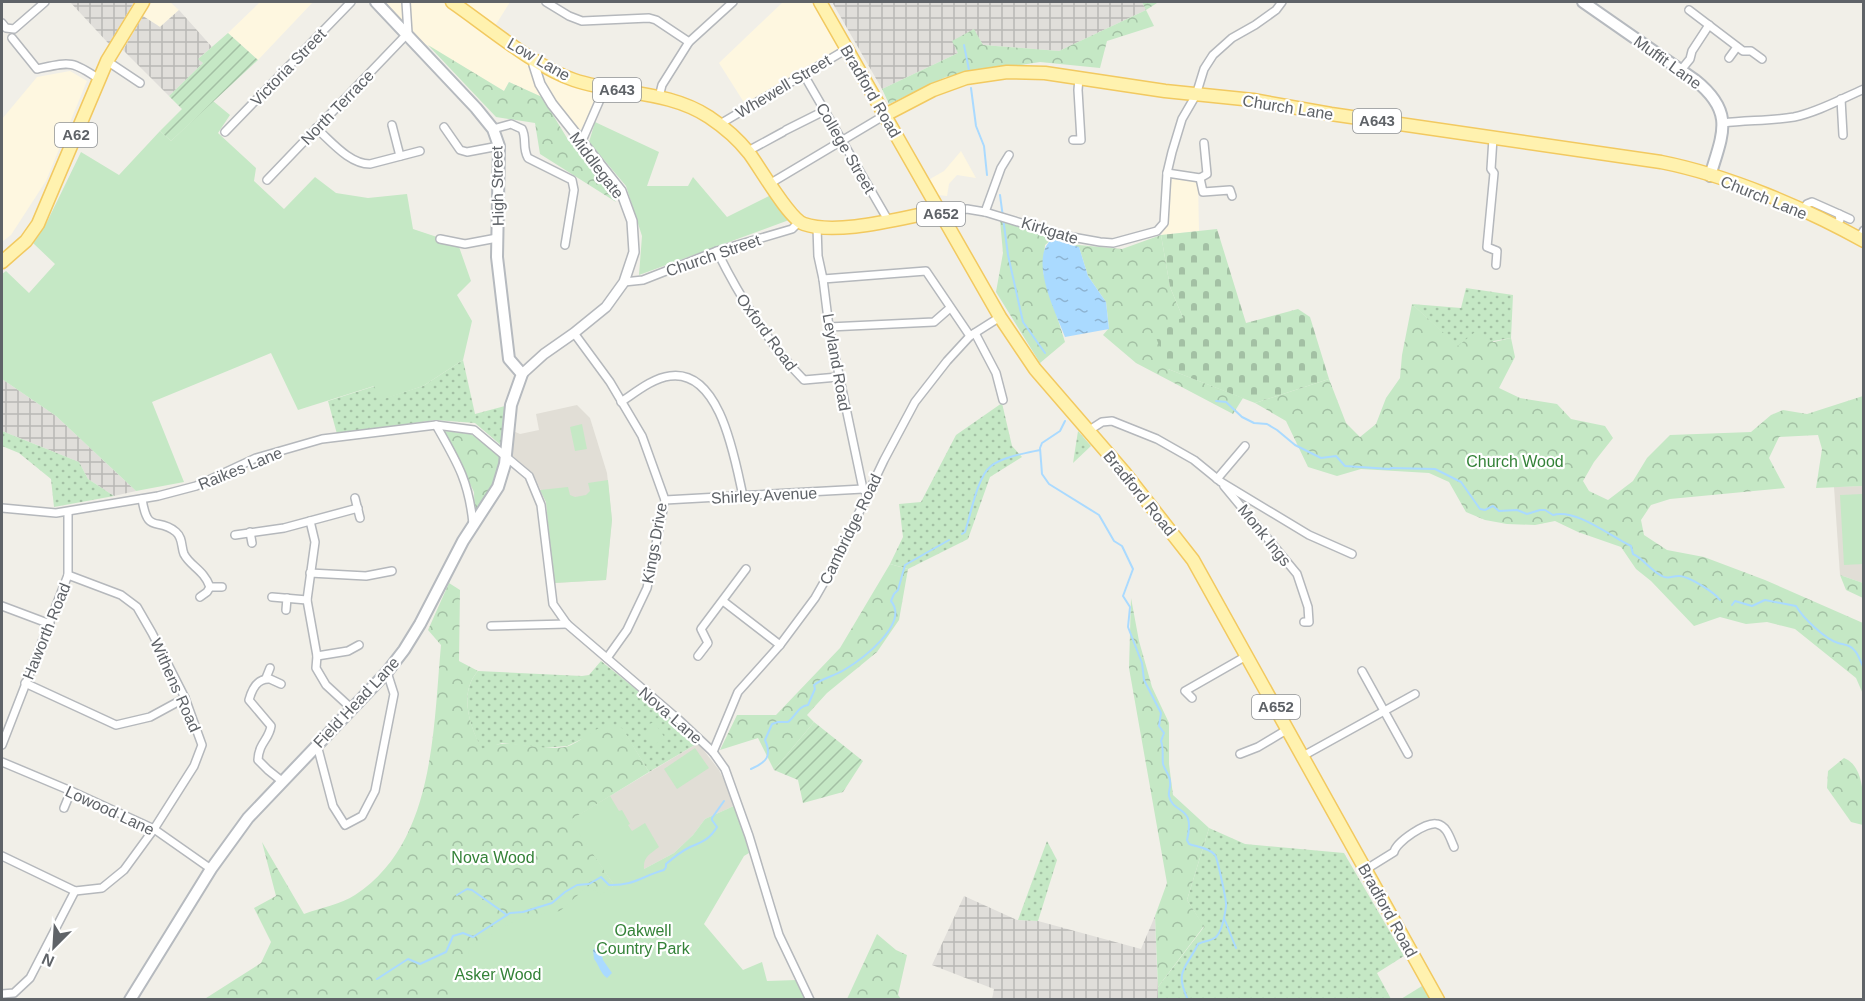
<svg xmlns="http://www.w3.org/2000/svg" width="1865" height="1001" font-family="Arial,sans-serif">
  <defs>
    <pattern id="industrial-grid" width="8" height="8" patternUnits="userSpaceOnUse" patternTransform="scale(1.5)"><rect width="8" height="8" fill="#e0deda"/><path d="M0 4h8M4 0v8" fill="none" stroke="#b9b8b5"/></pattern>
    <pattern id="grass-dots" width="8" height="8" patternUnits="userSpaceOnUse" patternTransform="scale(1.5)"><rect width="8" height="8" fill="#c5e8c5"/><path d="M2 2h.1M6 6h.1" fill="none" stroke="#a3c0a4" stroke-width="1.8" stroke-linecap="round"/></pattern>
    <pattern id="forest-crowns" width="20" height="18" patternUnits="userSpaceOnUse" patternTransform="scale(1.5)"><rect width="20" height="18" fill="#c5e8c5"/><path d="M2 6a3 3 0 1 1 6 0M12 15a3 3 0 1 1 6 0" fill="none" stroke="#a3c0a4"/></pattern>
    <pattern id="cemetery-stones" width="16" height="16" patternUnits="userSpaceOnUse" patternTransform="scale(1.5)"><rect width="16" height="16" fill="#c5e8c5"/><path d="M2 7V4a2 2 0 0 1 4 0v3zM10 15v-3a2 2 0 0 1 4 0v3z" fill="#a3c0a4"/></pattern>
    <pattern id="garden-furrows" width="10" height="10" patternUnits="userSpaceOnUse" patternTransform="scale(1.5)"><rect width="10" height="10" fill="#c5e8c5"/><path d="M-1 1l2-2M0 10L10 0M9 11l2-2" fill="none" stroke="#a3c0a4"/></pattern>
    <pattern id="water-ripples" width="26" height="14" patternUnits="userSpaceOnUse" patternTransform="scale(1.5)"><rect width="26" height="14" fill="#aadaff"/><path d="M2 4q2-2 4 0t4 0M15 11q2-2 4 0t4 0" fill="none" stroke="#8eb4d2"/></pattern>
  </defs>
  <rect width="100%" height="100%" fill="#f1efe8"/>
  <g fill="#fef7e0">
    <polygon points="152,2 170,2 179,10 160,27 143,16"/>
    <polygon points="260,2 313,2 258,60 228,33"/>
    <polygon points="383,2 510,2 490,34 602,90 580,131 555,103 509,82 504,91 415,38"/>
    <polygon points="783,2 815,2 841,48 745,104 719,63"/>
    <polygon points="70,71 87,81 46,181 11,235 2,242 2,119 37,77"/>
    <polygon points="961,151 976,178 957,175 949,184 947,196 938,195 930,179 944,171"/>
    <polygon points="1172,177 1198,182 1199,231 1161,235 1166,226"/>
  </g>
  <g fill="url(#industrial-grid)">
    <polygon points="70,2 134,2 109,44"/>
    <polygon points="832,2 1142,2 1146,10 1059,51 983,45 973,29 958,53 882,89"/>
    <polygon points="179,10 212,47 199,58 203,63 169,96 123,50 143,16 160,27"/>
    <polygon points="2,379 56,416 136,491 114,496 88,479 79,462 2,431"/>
    <polygon points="964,896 1017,920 1038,921 1141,949 1155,916 1158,999 992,999 994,989 932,965"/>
  </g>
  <g fill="#e1ded6">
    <polygon points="577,405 590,418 607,473 612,520 606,580 554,583 546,502 533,473 509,453 513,431 520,434 539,430 536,414"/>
    <polygon points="1863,486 1863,583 1840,575 1834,487"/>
    <polygon points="698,743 719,770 736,805 705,819 693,835 674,853 614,885 570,820"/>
  </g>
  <g fill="url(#grass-dots)">
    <polygon points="1466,288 1513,295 1511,338 1458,347 1412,304 1461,308"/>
    <polygon points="463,360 475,414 505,406 503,447 475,423 435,420 337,434 328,401 375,386 382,399 423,386"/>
    <polygon points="1002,403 1012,446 1022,457 990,477 968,539 908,569 890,564 903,537 899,504 921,502 956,435"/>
    <polygon points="2,431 79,462 88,479 114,496 54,507 51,479 19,453 2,446"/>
    <polygon points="1078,431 1091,446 1073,463"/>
    <path d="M601 661 668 715 698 743 649 772 623 730 582 739 567 746 543 748 502 743 482 750C470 727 458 693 478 671L582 676 589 675Z"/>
    <polygon points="1209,828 1245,844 1344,853 1404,956 1377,973 1391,999 1158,999 1158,987 1204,927 1187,900"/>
    <polygon points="1047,841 1057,860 1038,921 1018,920"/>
  </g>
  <g fill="url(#forest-crowns)">
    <polygon points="1142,2 1156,2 1157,3 1146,10 1154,26 1107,41 1100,68 1040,62 946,77 889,104 882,89 958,53 952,41 974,29 983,45 1059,51 1146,10"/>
    <polygon points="428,45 504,91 509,82 542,97 567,138 616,202 540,154 535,123 496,117"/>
    <polygon points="1000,220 1052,239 1045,245 1043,272 1065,342 1040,363 996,292 1003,253"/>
    <polygon points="1161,235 1170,287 1183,318 1168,369 1243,398 1233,414 1136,363 1103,335 1109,328 1106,302 1088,276 1079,247 1068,244 1122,249"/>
    <polygon points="1412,304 1458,346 1475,332 1494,342 1511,338 1515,357 1499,388 1520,398 1557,404 1571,419 1605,426 1613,438 1594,462 1583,481 1589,491 1608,500 1633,481 1647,458 1670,435 1751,432 1771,415 1783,410 1807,414 1863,396 1863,486 1816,488 1822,449 1818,435 1779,437 1769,458 1785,488 1670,499 1651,505 1641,520 1644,535 1667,550 1704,557 1765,580 1863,623 1863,694 1856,678 1795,629 1767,622 1746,624 1720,617 1694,626 1651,581 1636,569 1621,547 1578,532 1555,521 1535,525 1507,524 1485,520 1466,512 1449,482 1429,473 1361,469 1337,476 1308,467 1286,421 1255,403 1329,379 1346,423 1360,437 1376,424 1386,398 1400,378 1402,355"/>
    <polygon points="444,431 471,434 504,459 495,486 475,519 474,492"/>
    <polygon points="890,564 908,569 899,620 877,652 827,693 807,715 814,722 774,770 758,738 720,750 737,715 776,715 840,648"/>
    <polygon points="1840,575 1863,583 1863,598 1846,590"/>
    <path d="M449 583 460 590 459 661 478 671C458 693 470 727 482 749 508 736 537 752 565 747 584 743 604 714 623 729L649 772 571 820 614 885 591 906 457 1000H203L261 963 271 942 254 908 276 896 262 842 304 914C320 908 341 904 355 895 435 843 433 730 441 645L428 630Z"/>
    <polygon points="1131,598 1139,641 1152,687 1169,723 1169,764 1173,795 1209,828 1187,900 1204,926 1158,987 1155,916 1167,883 1129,668"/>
    <path d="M1844 758C1865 766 1864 801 1863 825L1851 822 1827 788 1828 771Z"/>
    <polygon points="877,934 896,950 907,955 898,995 901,999 847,999"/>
    <polygon points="1422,986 1430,999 1401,999"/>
  </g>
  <polygon fill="url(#cemetery-stones)" points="1217,229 1246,323 1298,309 1310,317 1329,379 1255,403 1168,369 1152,327 1183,318 1170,287 1161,235"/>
  <g fill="#c5e8c5">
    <polygon points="213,101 230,115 218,133 256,168 254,181 284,209 315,177 336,193 368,198 407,194 413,229 458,244 471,281 457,295 472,321 463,360 423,386 381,400 374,386 298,410 271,353 152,402 184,482 136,491 56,416 2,379 2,274 6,271 29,293 55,264 33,243 47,222 81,152 119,175 160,131 171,141"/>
    <polygon points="595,122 659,152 647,186 688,186 693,177 727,217 773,194 789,220 639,275 642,236 626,186 589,142"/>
    <polygon points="582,424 587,449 575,451 570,427"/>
    <polygon points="608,480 612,520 606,580 554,583 546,502 540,490 568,487 570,495 575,497 586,495 590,491 588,483"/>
    <polygon points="1863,494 1863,564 1844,565 1840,495"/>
    <polygon points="654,722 665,738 654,745 645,736 648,729 647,725"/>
    <polygon points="695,748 709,768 677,789 664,769"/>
    <path d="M610 796 619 811 622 810 630 824 628 825 632 831 645 823 659 847C650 854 643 857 644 869L674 853 693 835 705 819 736 805 749 853 744 856 704 924 743 970 762 962 767 981 797 980 806 999 448 1000 451 991 464 978 470 946 520 918 560 911 588 886 601 895 614 885 570 820Z"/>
  </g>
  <g fill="url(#garden-furrows)">
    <polygon points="228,33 258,60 171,141 160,131 182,109 169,96 203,63 198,59"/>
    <polygon points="814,722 863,761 843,792 803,803 798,780 774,770"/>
  </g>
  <g fill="url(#water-ripples)">
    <path d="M1052 239 1079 247 1088 276 1106 302 1109 329 1065 337C1056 313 1028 259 1052 239Z"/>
    <path d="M596 947 601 950 603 960 612 973 607 978C600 973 599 965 594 959L593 950Z"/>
  </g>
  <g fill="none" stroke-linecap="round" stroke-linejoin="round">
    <g stroke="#aadaff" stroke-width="2">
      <polyline points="964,45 969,70"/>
      <polyline points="971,88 976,126 984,146 987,175"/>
      <polyline points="1000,195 1008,255 1023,322 1045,353"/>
      <path d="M1216 401 1226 402 1242 417 1254 423 1267 424 1277 430 1295 445 1321 458 1336 456 1345 466 1390 469 1391 468 1435 469 1461 482 1480 509 1485 510 1493 506 1499 511 1517 510 1527 514 1540 510H1545L1553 515C1575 508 1610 536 1631 546L1633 554C1644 559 1650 570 1662 576 1669 580 1673 575 1680 576 1690 577 1714 592 1720 600"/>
      <path d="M1065 421 1060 431 1042 443 1040 448 1042 474 1049 484 1099 515 1114 541 1122 546 1133 569 1123 596 1130 607 1128 627 1142 663 1144 680 1161 713 1159 726 1164 733 1161 741C1164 749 1162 756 1163 764 1165 771 1170 775 1170 782 1171 787 1168 792 1169 796 1173 815 1196 804 1187 840L1189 844C1198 847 1209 848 1215 855 1217 857 1227 902 1226 906 1225 914 1222 931 1216 937 1211 941 1204 941 1198 944 1186 969 1174 970 1188 1000"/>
      <path d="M962 534 965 532C971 514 977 477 991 466 1002 457 1026 453 1040 450"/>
      <path d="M1732 605 1735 601 1752 606 1765 600 1796 606C1803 618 1825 639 1838 643 1845 645 1851 645 1855 651 1859 655 1860 662 1864 668"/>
      <path d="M751 769C767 762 772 756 765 740L772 724 778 722H788C796 716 798 706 808 705L815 689 814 685C823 678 834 676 844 670 861 660 910 624 891 601L894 594 898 590 905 565 949 540"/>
      <polyline points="457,895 467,889 472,890 507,915"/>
      <polyline points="1224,918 1236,948"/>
      <path d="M377 979 408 959 420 964 446 952 453 936 463 933 473 937 510 913 523 912 552 903 565 892 577 885 589 884 601 877 609 885C634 886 642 876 664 870L666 867V864C673 858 682 851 690 847 702 842 710 839 717 827L712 820V818L724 801"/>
    </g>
    <g stroke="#b5b8bc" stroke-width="10">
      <g id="minor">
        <polyline points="546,2 569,16 582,21 649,18 656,20 689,42"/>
        <polyline points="1689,10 1743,51 1751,51 1762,59"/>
        <polyline points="2,23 6,28 14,29 45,2"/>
        <path d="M12 38 37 69C70 62 71 60 99 79"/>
        <polyline points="1729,58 1737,47"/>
        <polyline points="107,61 140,83"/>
        <polyline points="1681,70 1690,59 1692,51 1709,25"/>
        <polyline points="804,75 888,220"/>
        <polyline points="659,97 662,85 689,42 733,2"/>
        <polyline points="1841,99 1843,135"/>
        <path d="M1723 123C1747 120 1770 121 1794 117 1818 112 1841 99 1864 89"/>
        <polyline points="720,124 847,49"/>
        <polyline points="392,125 400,156"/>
        <polyline points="444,127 460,150 467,152 499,146"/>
        <path d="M316 128C331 141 349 164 370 164L420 151"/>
        <path d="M493 129 511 124 522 129C527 138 522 148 528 158L572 180 574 190 565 245"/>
        <polyline points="786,130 824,111"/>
        <polyline points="225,132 351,2"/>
        <polyline points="1493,138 1491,169 1494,173 1487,247 1497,251 1496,265"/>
        <polyline points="1073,140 1081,140 1078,90 1079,78"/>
        <polyline points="581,143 605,88"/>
        <polyline points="1204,143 1207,174 1200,178 1203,192 1230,190 1232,196"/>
        <polyline points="748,151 783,132"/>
        <polyline points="1167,173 1200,178"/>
        <polyline points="267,180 408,33 406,2"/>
        <polyline points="771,183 885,115"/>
        <polyline points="939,211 967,209 985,212 1061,235 1100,242 1113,243 1157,231 1164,223 1167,173 1172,152 1182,119 1196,95 1204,69 1213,55 1232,38 1255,25 1276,10 1282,2"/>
        <polyline points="1802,211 1807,204 1812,202 1839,214 1840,220 1835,226"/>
        <polyline points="985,212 1001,168 1009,155"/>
        <polyline points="1839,214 1850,219"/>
        <polyline points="817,227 818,256 823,279 829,327 863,489 868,495"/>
        <polyline points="1859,238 1864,230"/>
        <polyline points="440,239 465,244 497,238"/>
        <path d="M717 251C738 294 770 346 804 380L838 377"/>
        <polyline points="823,279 926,271 970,336"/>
        <polyline points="624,282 643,280 717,251 792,229 799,222"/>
        <polyline points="829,327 934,322 950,308"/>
        <polyline points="574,333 610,382 642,436 665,500 647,588 627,630 607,658"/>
        <polyline points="975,333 996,373 1003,400"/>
        <path d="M621 402C636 392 653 378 670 376 721 369 735 461 743 496"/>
        <path d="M436 425C457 462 469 481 473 524"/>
        <polyline points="1088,431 1102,422 1112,421 1157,439 1194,460 1221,482 1309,535 1352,554"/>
        <polyline points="1217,479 1245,446"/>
        <polyline points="1224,486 1297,574 1308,607 1309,622 1304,622"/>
        <polyline points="355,498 360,518"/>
        <path d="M142 499C148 536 157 516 176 532 183 538 181 547 184 554 190 566 204 570 210 587L207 592 200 597"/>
        <polyline points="665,500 863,489"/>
        <polyline points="2,508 56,513 158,496 196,486 256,458 322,439 436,425 474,430 529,476 541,505 553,604 567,624 679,720 713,752 725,769 749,836 779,935 810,1000"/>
        <polyline points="310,521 315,542 307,600 317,656 316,668 326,685 351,708"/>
        <polyline points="250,532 252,543"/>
        <polyline points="235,535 284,528 358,508"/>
        <polyline points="310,573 366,576 392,571"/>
        <polyline points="210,587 222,587"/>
        <polyline points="272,597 307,600"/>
        <polyline points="723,601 780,645"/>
        <polyline points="2,606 50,624"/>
        <polyline points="286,610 287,598"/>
        <polyline points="491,626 567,624"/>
        <polyline points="317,656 348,651 359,645"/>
        <polyline points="698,656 708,643 701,629 746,569"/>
        <polyline points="1362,671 1408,754"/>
        <polyline points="266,678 270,668"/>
        <polyline points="25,683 116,725 150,717 185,698"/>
        <path d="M281 684 270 679C257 678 252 689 249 700L271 726C269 740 259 742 258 760L268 770 283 782"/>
        <polyline points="1192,698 1185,691 1248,655"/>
        <polyline points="2,745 68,575 68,512"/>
        <polyline points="317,745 333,806 345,825 362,816 375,791 394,694 387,672"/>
        <polyline points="713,752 738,692 780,645 815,598 835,563 884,460 915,402 947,361 970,336 1000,317"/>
        <polyline points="1240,754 1258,747 1288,729"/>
        <polyline points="1303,756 1415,694"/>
        <polyline points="2,762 71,791 154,829 211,869"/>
        <polyline points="64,808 71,791"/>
        <polyline points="2,856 75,891 102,888 124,870 154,829 194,766 202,745 185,698 152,633 137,607 121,595 68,575"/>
        <path d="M1365 870 1394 852C1396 842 1427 821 1437 824 1447 826 1450 838 1454 847"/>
        <polyline points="2,994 14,993 30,978 75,891"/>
      </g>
    </g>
    <g stroke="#b5b8bc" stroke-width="12">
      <polyline id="tertiary" points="522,374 544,354 574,333 606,307 624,282 634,252 632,221 621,191 552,104 540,84 534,65 536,60"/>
    </g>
    <g stroke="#b6babf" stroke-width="14">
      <g id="secondary">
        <path d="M1583 2 1695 80C1735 112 1723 133 1710 176"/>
        <polyline points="130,1000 211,869 248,818 387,672 404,650 420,624 463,541 498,487 505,464 511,405 522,374 509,359 497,257 499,146 493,129 476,108 376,2"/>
      </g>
    </g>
    <g stroke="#f2c960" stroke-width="15">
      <g id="primary">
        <path d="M452 2C487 26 535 67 574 80 619 95 668 90 709 117 724 127 738 139 749 153 761 169 789 219 804 224 838 236 904 217 939 211"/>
        <polyline points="820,2 1000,317 1035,369 1124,472 1193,560 1438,1000"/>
        <path d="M885 115 933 90 966 78 1007 72 1045 73 1165 91 1253 100 1331 114 1661 162C1727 175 1805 208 1864 241"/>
        <polyline points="2,262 26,241 38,224 107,61 143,2"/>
      </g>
    </g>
    <use href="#minor" stroke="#fff" stroke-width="7"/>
    <use href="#tertiary" stroke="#fff" stroke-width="9"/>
    <use href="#secondary" stroke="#fff" stroke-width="10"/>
    <use href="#primary" stroke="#fff2af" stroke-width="12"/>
  </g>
  <g text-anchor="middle" stroke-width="4.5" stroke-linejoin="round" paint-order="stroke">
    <g fill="#fff" stroke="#8f9295" stroke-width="1.5">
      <rect x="593" y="78" width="48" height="24" rx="4.5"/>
      <rect x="1353" y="109" width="48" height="24" rx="4.5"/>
      <rect x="55" y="123" width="42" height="24" rx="4.5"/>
      <rect x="917" y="202" width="48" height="24" rx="4.5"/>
      <rect x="1252" y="695" width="48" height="24" rx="4.5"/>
    </g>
    <g font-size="15" font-weight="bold" fill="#5f6368">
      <text x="617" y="95">A643</text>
      <text x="1377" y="126">A643</text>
      <text x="76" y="140">A62</text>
      <text x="941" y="219">A652</text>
      <text x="1276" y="712">A652</text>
    </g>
    <g font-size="16" fill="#5f6368" stroke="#fff">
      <text transform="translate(539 59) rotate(30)" y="6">Low Lane</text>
      <text transform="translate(1668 62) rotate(36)" y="6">Muffit Lane</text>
      <text transform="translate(288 67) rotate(-46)" y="6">Victoria Street</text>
      <text transform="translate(783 86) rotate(-31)" y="6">Whewell Street</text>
      <text transform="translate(871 91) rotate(60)" y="6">Bradford Road</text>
      <text transform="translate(337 107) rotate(-46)" y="6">North Terrace</text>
      <text transform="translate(1288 107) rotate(9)" y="6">Church Lane</text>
      <text transform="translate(846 148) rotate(60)" y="6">College Street</text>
      <text transform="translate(597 165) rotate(53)" y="6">Middlegate</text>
      <text transform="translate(497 186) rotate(-91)" y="6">High Street</text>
      <text transform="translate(1764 197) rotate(22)" y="6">Church Lane</text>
      <text transform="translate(1050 230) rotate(17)" y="6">Kirkgate</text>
      <text transform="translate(713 255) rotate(-19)" y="6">Church Street</text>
      <text transform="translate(767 332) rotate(54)" y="6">Oxford Road</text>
      <text transform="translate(837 362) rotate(80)" y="6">Leyland Road</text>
      <text transform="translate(240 468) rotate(-22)" y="6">Raikes Lane</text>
      <text transform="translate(1140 493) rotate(51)" y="6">Bradford Road</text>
      <text transform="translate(764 495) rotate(-3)" y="6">Shirley Avenue</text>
      <text transform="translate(850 529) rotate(-64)" y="6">Cambridge Road</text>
      <text transform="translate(1265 535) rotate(51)" y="6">Monk Ings</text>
      <text transform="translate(654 543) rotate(-80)" y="6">Kings Drive</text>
      <text transform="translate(46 631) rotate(-68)" y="6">Haworth Road</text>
      <text transform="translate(176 685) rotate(66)" y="6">Withens Road</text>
      <text transform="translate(356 702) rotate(-47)" y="6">Field Head Lane</text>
      <text transform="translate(671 715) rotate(41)" y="6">Nova Lane</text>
      <text transform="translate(110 810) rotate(25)" y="6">Lowood Lane</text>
      <text transform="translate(1388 910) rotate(61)" y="6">Bradford Road</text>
    </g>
    <g font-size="16" fill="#348238" stroke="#fff">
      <text x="1515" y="467">Church Wood</text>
      <text x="493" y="863">Nova Wood</text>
      <text x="643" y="936">Oakwell<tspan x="643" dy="18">Country Park</tspan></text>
      <text x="498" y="980">Asker Wood</text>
    </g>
  </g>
  <rect width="1865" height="1001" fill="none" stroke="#5f6368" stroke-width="6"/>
  <g transform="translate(54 947) rotate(204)" stroke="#ffffff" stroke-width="4.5" paint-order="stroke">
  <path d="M0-4.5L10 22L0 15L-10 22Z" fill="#5f6368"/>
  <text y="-9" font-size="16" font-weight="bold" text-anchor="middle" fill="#5f6368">N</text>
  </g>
</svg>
